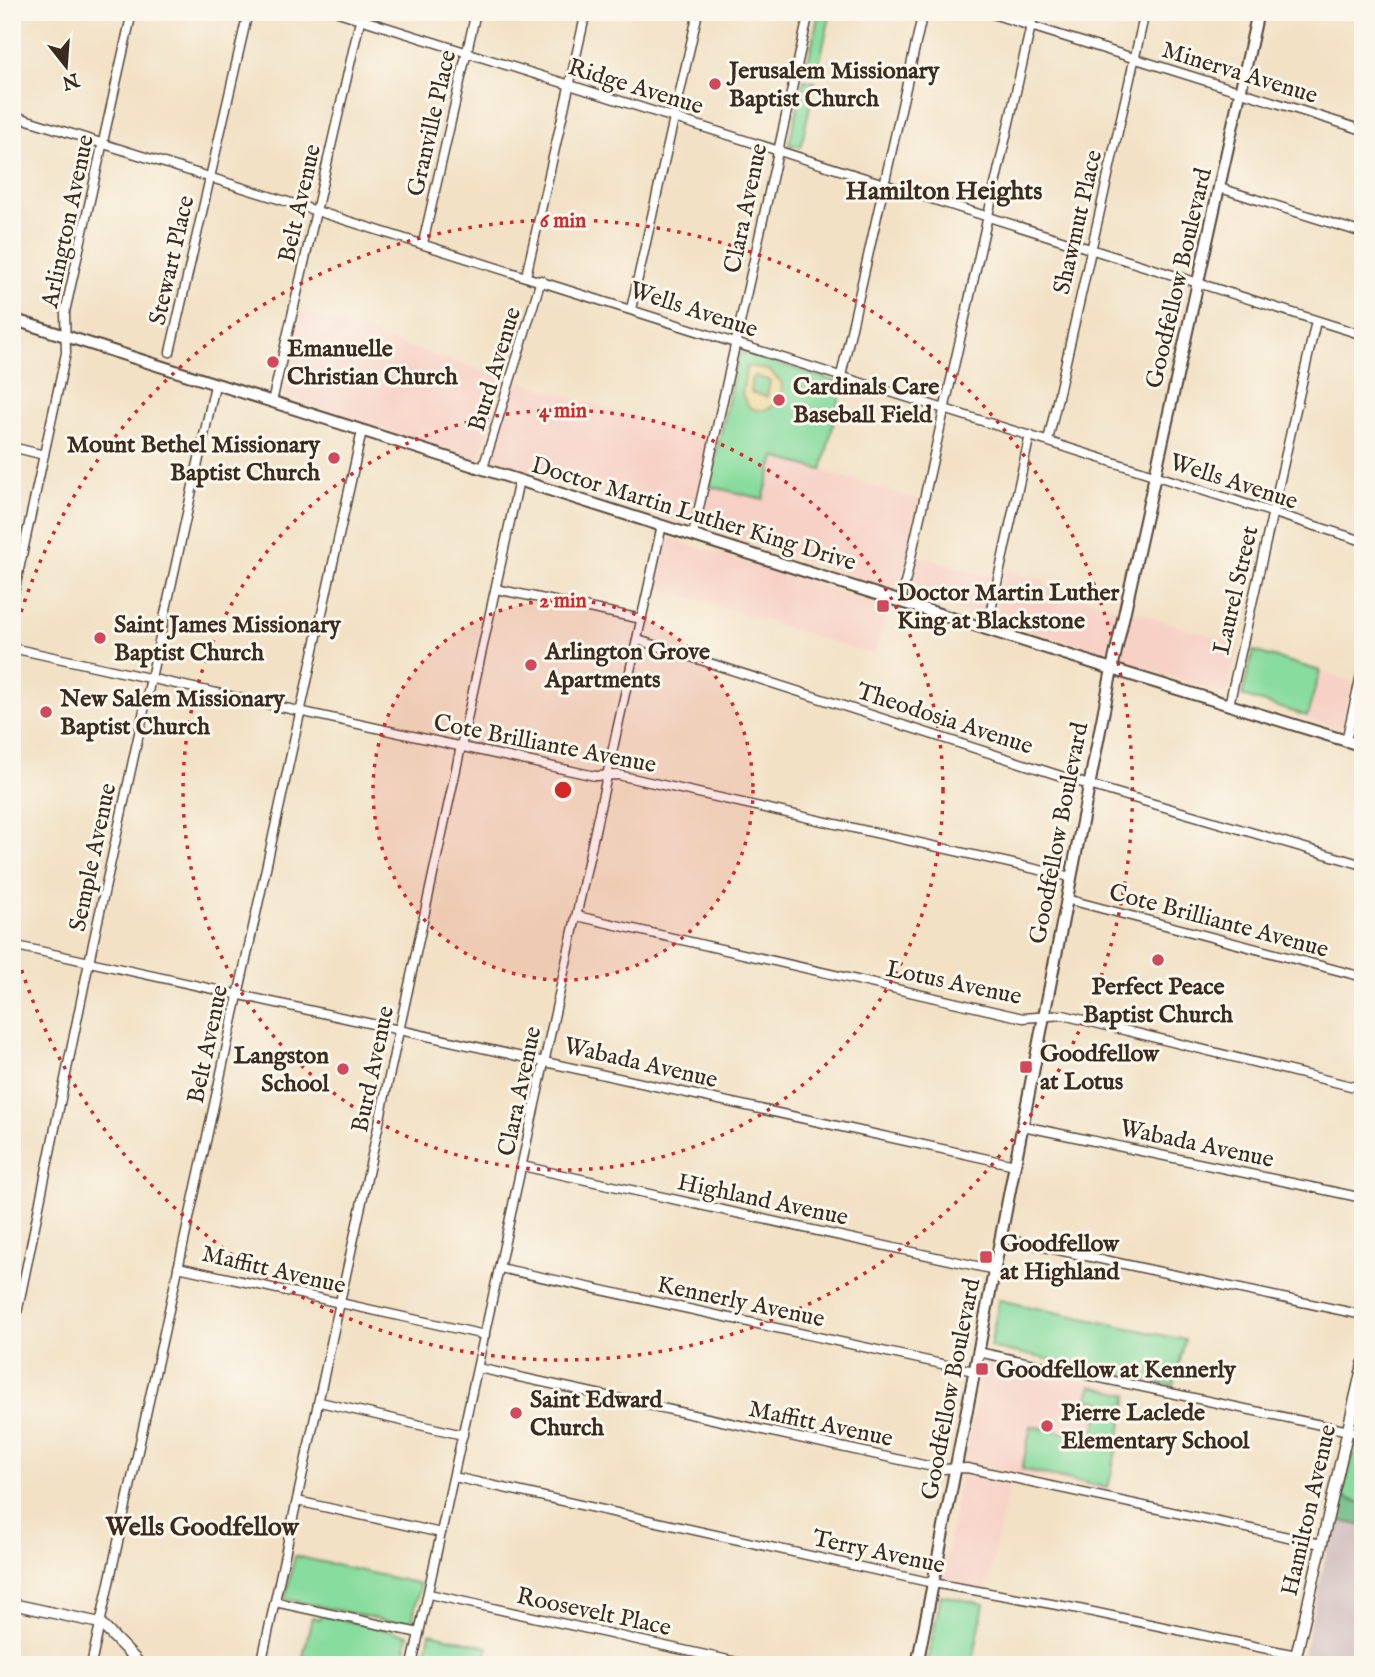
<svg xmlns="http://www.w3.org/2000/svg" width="1375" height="1677" font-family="'IM FELL English',serif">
  <rect width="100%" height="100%" fill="#fbf7ec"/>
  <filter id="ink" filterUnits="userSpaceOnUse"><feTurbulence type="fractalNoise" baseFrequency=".0143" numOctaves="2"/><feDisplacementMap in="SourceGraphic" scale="14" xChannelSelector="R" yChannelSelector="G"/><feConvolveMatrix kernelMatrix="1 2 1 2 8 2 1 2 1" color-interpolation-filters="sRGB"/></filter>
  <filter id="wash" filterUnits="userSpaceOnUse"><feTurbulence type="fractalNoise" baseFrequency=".00686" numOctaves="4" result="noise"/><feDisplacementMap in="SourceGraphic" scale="28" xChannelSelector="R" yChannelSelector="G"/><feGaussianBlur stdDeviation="1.57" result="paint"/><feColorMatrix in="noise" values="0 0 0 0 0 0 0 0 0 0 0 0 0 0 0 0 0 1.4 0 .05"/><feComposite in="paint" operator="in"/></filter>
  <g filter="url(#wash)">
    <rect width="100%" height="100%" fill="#f2e1c5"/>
    <g fill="#f7d1c6">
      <polygon points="302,312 505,378 480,456 474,459 283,396"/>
      <polygon points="516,380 709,440 689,522 682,524 493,462 491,459"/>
      <polygon points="775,456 919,500 899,588 892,590 701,526 709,486 763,499"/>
      <polygon points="671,539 888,607 874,655 654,586 665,541"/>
      <polygon points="917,555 994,578 986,615 984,618 911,595"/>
      <polygon points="1005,569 1046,581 1045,585 1117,608 1106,653 996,621 995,614"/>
      <polygon points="1131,611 1239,645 1227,691 1220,693 1124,661 1121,654"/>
      <polygon points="1320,671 1353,682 1341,730 1306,719"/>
      <polygon points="1363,685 1363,737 1353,732"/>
      <polygon points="987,1360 1131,1391 1107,1492 965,1462 983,1363"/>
      <polygon points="967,1474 1009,1483 987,1590 942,1578 961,1475"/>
    </g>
    <polygon fill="#d2bfbf" points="1334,1519 1363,1526 1363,1665 1301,1665"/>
    <g fill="#88dc9e" stroke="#62835e" stroke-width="2">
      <polygon points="819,12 831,12 817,73 806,71"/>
      <polygon points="804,80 815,82 801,147 789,144"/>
      <polygon points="744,352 843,384 822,470 775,457 763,499 709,486 738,356"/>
      <polygon points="1253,651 1320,671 1307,716 1242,696"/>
      <polygon points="999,1300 1185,1340 1174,1386 990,1347"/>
      <polygon points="1091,1386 1128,1395 1119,1437 1116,1437 1118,1442 1108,1488 1022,1469 1031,1426 1074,1435 1074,1440 1080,1442 1081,1437 1093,1439 1101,1402 1088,1399"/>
      <polygon points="1355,1443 1363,1445 1363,1503 1342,1498"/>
      <polygon points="295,1556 420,1584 411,1626 285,1599"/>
      <polygon points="941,1595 984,1604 972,1665 927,1665"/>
      <polygon points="321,1615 408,1635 403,1665 341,1665 303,1657 312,1617 320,1619"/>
      <polygon points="430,1633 488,1647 483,1665 423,1665"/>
    </g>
    <polygon fill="#6ebc85" stroke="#547352" stroke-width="2" points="1340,1497 1363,1503 1363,1526 1334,1519"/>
    <path fill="#eeda9e" stroke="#94825e" stroke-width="2" fill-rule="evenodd" d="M752 366 770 371 782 383 781 396C774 409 763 413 750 408L742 395 746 368ZM755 376 770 381 767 397 751 392V380Z"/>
  </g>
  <g filter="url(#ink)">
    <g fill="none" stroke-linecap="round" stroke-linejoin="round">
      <g stroke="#564537" stroke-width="11">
        <g id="minor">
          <polyline points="338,12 1363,335"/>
          <polyline points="986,12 1363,130"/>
          <polyline points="12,115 1363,541"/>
          <polyline points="1220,188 1363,233"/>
          <polyline points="423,243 476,12"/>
          <polyline points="526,276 586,12"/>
          <polyline points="631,309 698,12"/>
          <polyline points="170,352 248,12"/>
          <polyline points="841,376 923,12"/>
          <polyline points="272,402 362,12"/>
          <polyline points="1048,441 1145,12"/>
          <polyline points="12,447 44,455"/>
          <polyline points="483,468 541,280"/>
          <polyline points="693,535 809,12"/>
          <polyline points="496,589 642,619"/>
          <polyline points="901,601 1034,12"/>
          <polyline points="12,602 66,353 65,312 132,12"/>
          <polyline points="987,628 1030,435"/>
          <polyline points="638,640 1089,785 1363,865"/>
          <polyline points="12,648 595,776 618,775 1071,877"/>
          <polyline points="1229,705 1316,321"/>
          <polyline points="1346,741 1363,666"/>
          <polyline points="1066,899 1363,977"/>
          <polyline points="577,916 1023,1018 1063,1015 1363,1089"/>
          <polyline points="12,945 1015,1165"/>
          <polyline points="1023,1126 1363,1198"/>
          <polyline points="522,1166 995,1270"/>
          <polyline points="1001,1238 1363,1315"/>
          <polyline points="178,1267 485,1335"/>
          <polyline points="500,1268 974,1371"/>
          <polyline points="12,1338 89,962 215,385"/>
          <polyline points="978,1352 1363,1434"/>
          <polyline points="478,1368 942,1469 967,1468 1321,1544"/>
          <polyline points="320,1402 463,1435"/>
          <polyline points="454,1477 933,1583 1074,1608 1296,1655"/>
          <polyline points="297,1501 441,1533"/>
          <polyline points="429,1594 751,1665"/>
          <polyline points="275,1602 419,1633"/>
          <polyline points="91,1665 362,431"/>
          <polyline points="261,1665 519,480"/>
          <polyline points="412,1665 662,525"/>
        </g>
      </g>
      <g stroke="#564537" stroke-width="13">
        <g id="tertiary">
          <polyline points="12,1604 100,1623 141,1665"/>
          <polyline points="1294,1665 1363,1364"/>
        </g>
      </g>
      <g stroke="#564537" stroke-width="14">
        <g id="secondary">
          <polyline points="12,319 1112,669 1363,746"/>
          <polyline points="917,1665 1112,669 1258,12"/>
        </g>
      </g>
      <use href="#minor" stroke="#fff" stroke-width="8"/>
      <use href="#tertiary" stroke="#fff" stroke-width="10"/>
      <use href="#secondary" stroke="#fff" stroke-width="10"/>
    </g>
  </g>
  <circle cx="563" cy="790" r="190" fill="#d62828" fill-opacity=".12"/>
  <g fill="none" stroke="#d62828" stroke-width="3.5" stroke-dasharray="3.5 7">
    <circle cx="563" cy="790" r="190"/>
    <circle cx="563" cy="790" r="380"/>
    <path d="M12 642A570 570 0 1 1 12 938"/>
  </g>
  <g fill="#d1495b" stroke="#fbf7ec" stroke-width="2.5">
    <circle cx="715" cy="84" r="7"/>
    <circle cx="273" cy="362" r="7"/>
    <circle cx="779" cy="400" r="7"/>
    <circle cx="334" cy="458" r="7"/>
    <rect x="876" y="599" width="14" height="14" rx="3.5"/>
    <circle cx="100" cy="638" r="7"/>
    <circle cx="531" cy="665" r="7"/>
    <circle cx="46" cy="712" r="7"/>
    <circle cx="1158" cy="960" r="7"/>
    <rect x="1019" y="1060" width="14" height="14" rx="3.5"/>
    <circle cx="343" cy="1069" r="7"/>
    <rect x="979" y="1250" width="14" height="14" rx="3.5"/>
    <rect x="975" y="1362" width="14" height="14" rx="3.5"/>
    <circle cx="516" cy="1413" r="7"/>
    <circle cx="1047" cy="1426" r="7"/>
  </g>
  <g text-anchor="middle" stroke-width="6" stroke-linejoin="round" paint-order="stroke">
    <g font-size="24" font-weight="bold" fill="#3b2a1e" stroke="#fbf7ec" text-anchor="start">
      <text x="729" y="78">Jerusalem Missionary<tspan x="729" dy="28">Baptist Church</tspan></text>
      <text x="287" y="356">Emanuelle<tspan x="287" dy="28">Christian Church</tspan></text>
      <text x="793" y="394">Cardinals Care<tspan x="793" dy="28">Baseball Field</tspan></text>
      <text x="320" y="452" text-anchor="end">Mount Bethel Missionary<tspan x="320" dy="28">Baptist Church</tspan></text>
      <text x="897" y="600">Doctor Martin Luther<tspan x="897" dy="28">King at Blackstone</tspan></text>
      <text x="114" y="632">Saint James Missionary<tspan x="114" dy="28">Baptist Church</tspan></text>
      <text x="545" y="659">Arlington Grove<tspan x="545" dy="28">Apartments</tspan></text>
      <text x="60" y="706">New Salem Missionary<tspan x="60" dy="28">Baptist Church</tspan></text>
      <text x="1158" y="994" text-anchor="middle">Perfect Peace<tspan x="1158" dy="28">Baptist Church</tspan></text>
      <text x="1040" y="1061">Goodfellow<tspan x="1040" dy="28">at Lotus</tspan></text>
      <text x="329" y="1063" text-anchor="end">Langston<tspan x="329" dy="28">School</tspan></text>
      <text x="1000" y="1251">Goodfellow<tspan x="1000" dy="28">at Highland</tspan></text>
      <text x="996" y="1377">Goodfellow at Kennerly</text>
      <text x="530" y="1407">Saint Edward<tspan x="530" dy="28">Church</tspan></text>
      <text x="1061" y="1420">Pierre Laclede<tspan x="1061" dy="28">Elementary School</tspan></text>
    </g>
    <g font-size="24" fill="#3b2a1e" stroke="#fbf7ec">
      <text transform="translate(1240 72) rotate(17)" y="8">Minerva Avenue</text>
      <text transform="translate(636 86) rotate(17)" y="8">Ridge Avenue</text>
      <text transform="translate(431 123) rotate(-77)" y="8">Granville Place</text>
      <text transform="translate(299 203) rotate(-77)" y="8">Belt Avenue</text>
      <text transform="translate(745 208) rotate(-78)" y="8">Clara Avenue</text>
      <text transform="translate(67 221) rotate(-78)" y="8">Arlington Avenue</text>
      <text transform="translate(1077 222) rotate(-77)" y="8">Shawmut Place</text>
      <text transform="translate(171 260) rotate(-77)" y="8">Stewart Place</text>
      <text transform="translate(1178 278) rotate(-77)" y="8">Goodfellow Boulevard</text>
      <text transform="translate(694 309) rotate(18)" y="8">Wells Avenue</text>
      <text transform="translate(494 369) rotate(-73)" y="8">Burd Avenue</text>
      <text transform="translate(1234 481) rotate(18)" y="8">Wells Avenue</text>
      <text transform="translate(694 513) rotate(17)" y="8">Doctor Martin Luther King Drive</text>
      <text transform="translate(1235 590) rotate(-77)" y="8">Laurel Street</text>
      <text transform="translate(945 718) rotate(18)" y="8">Theodosia Avenue</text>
      <text transform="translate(545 743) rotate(11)" y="8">Cote Brilliante Avenue</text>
      <text transform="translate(1058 833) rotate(-79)" y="8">Goodfellow Boulevard</text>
      <text transform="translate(92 857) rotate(-78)" y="8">Semple Avenue</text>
      <text transform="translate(1219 920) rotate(15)" y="8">Cote Brilliante Avenue</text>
      <text transform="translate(954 982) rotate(12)" y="8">Lotus Avenue</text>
      <text transform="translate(207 1044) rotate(-78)" y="8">Belt Avenue</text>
      <text transform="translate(641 1062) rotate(13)" y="8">Wabada Avenue</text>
      <text transform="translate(372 1069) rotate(-78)" y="8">Burd Avenue</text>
      <text transform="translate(519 1091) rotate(-78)" y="8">Clara Avenue</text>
      <text transform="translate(1197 1143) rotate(12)" y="8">Wabada Avenue</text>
      <text transform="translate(763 1199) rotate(12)" y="8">Highland Avenue</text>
      <text transform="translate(274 1269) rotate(13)" y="8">Maffitt Avenue</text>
      <text transform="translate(741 1301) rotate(12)" y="8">Kennerly Avenue</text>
      <text transform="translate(950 1389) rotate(-79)" y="8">Goodfellow Boulevard</text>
      <text transform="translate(821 1423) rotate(12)" y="8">Maffitt Avenue</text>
      <text transform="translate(1308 1510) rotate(-77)" y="8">Hamilton Avenue</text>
      <text transform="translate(879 1551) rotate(12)" y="8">Terry Avenue</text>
      <text transform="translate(594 1611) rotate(12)" y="8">Roosevelt Place</text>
    </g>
    <g font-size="26" font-weight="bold" fill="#3b2a1e" stroke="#fbf7ec">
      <text x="944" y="199">Hamilton Heights</text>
      <text x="202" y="1535">Wells Goodfellow</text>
    </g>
  </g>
  <circle cx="563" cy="790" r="10" fill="#d62828" stroke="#fbf7ec" stroke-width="3.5"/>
  <g font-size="21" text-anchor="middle" font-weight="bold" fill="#d62828" stroke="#fbf7ec" stroke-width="6" stroke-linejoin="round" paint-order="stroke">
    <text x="563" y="227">6 min</text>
    <text x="563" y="417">4 min</text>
    <text x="563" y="607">2 min</text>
  </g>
  <rect width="1375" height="1677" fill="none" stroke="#fbf7ec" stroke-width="42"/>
  <g transform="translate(66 66) rotate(163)" stroke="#fbf7ec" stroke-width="5" paint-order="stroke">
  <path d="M0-5L12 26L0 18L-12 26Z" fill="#3b2a1e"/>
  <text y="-10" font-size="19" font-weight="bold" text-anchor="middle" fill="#3b2a1e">N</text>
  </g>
</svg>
